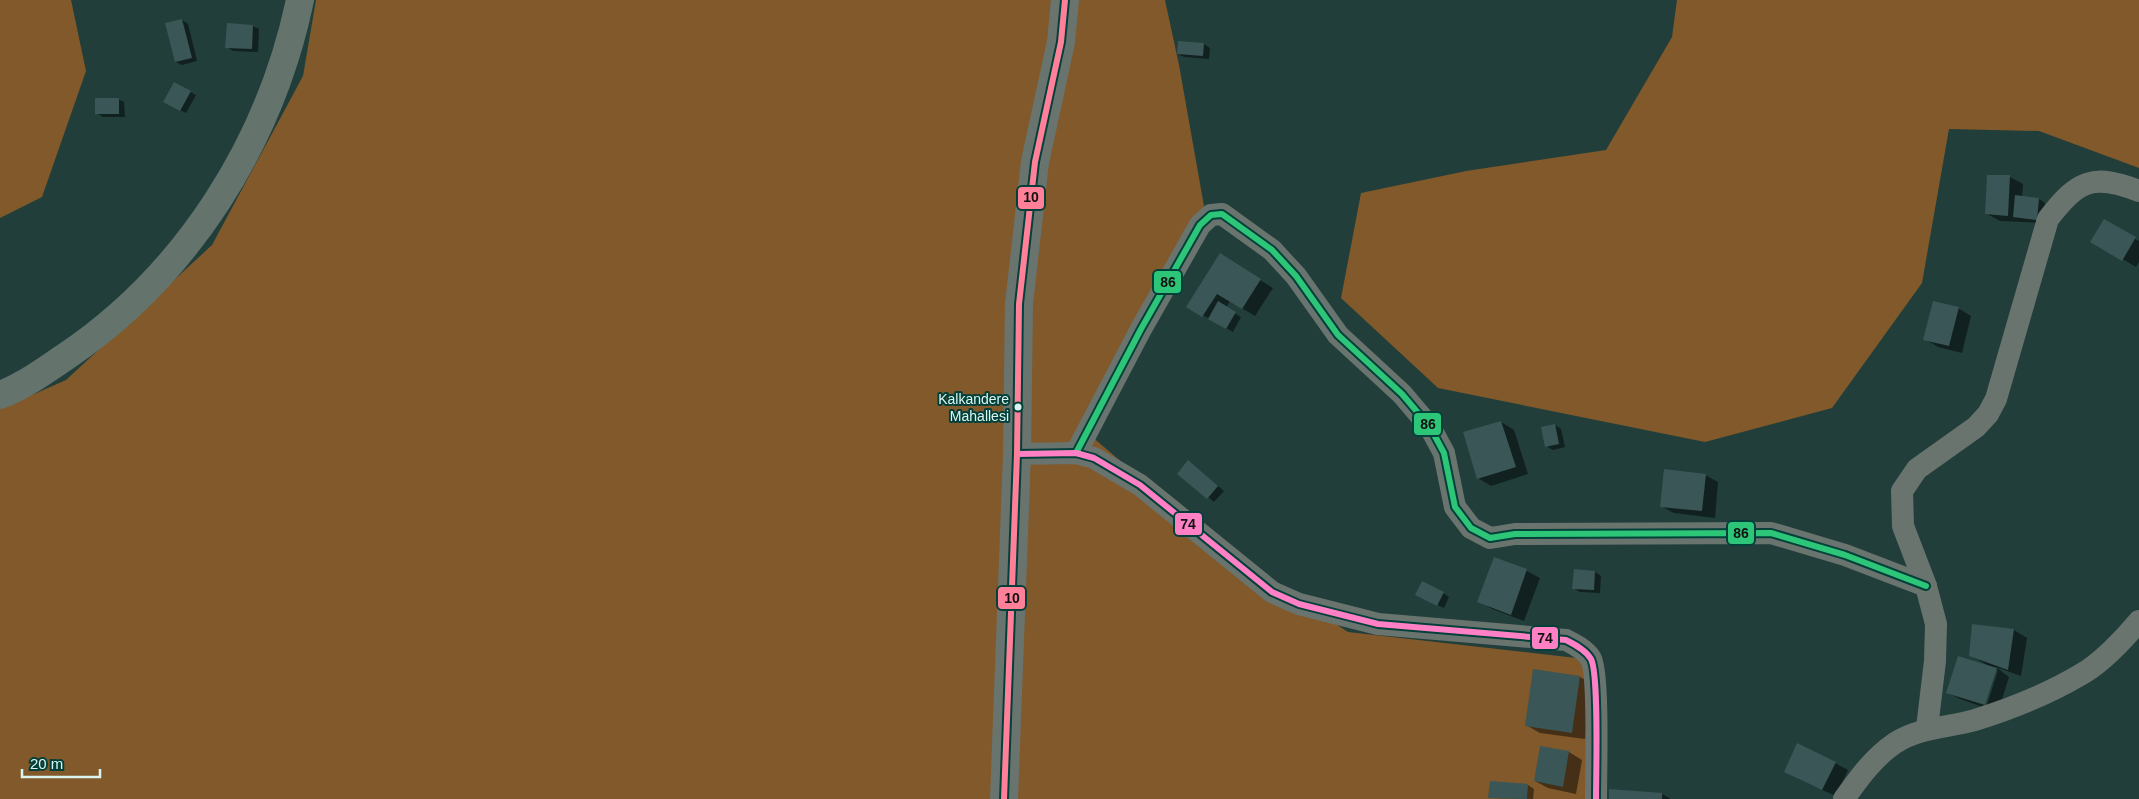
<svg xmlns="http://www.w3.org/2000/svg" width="2139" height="799" font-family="Helvetica,sans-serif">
  <rect width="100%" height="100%" fill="#213e3b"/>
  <g fill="#81592a">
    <polygon points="0,0 71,0 86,71 42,197 0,218"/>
    <polygon points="316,0 1165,0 1179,65 1204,206 1090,435 1223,549 1348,632 1594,660 1602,799 0,799 0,409 66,380 212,245 303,76"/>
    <polygon points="1677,0 2139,0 2139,168 2039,131 1949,129 1922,283 1832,408 1705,442 1438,388 1341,298 1361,193 1466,171 1606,150 1672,37"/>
  </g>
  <g fill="#0007">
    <polygon points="182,20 188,24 197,61 182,65 176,62"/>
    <polygon points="253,26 259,29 258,52 233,51 227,47"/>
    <polygon points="1204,44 1210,48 1209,59 1184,57 1178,54"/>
    <polygon points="174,83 196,95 186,113 164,102"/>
    <polygon points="118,99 124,102 125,117 103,117 97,113"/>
    <polygon points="1988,176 2010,177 2023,184 2022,197 2039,199 2045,203 2043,223 2000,221 1987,214"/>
    <polygon points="2104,221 2139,241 2139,262 2136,267 2092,241"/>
    <polygon points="1233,263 1273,288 1255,316 1230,301 1226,308 1241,317 1233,332 1188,307"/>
    <polygon points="1958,308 1971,316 1962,353 1938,347 1925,339"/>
    <polygon points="1501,422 1514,430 1528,474 1491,486 1478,478"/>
    <polygon points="1555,425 1561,429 1565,447 1553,450 1546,446"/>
    <polygon points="1188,462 1224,491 1214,502 1179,473"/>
    <polygon points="1705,475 1718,482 1715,518 1674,513 1661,506"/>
    <polygon points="1494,558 1527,571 1540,578 1524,621 1492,609 1479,601"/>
    <polygon points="1595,572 1601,576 1600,593 1580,592 1573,588"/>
    <polygon points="1443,593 1449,597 1444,608 1423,598"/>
    <polygon points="2014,630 2027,638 2021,676 1996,667 2009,677 1998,712 1986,708 1998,670 1995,670 1983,707 1960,699 1947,692 1987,665 1970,655"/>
    <polygon points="1534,670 1580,677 1593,684 1585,739 1540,733 1526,725"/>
    <polygon points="1541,747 1569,752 1582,760 1576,794 1548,788 1535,781"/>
    <polygon points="1835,763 1848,770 1836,796 1798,779"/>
    <polygon points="1528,785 1534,789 1533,799 1490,798"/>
    <polygon points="1662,794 1671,799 1610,799"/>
  </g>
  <g fill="#3b5656">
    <polygon points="182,19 192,58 175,62 165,23"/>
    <polygon points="227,23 253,25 252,49 225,48"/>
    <polygon points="1178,41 1204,43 1203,56 1177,54"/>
    <polygon points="174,82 191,91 180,111 163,102"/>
    <rect x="95" y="98" width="24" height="16"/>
    <polygon points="1987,175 2010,175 2008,216 1985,214"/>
    <polygon points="2015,195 2039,198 2037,220 2013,217"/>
    <polygon points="2104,219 2136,237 2122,261 2090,242"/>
    <polygon points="1220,253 1261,279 1242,309 1217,294 1202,317 1186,307"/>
    <polygon points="1218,301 1236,312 1226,329 1208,319"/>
    <polygon points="1933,301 1959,307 1949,346 1923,340"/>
    <polygon points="1501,421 1516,467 1477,479 1463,432"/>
    <polygon points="1555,424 1559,444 1545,447 1541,427"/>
    <polygon points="1188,460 1218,486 1207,499 1177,474"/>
    <polygon points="1664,469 1706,474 1702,511 1660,507"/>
    <polygon points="1494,557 1527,569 1511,615 1477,602"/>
    <polygon points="1574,569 1595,571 1594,590 1572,589"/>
    <polygon points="1422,581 1444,592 1437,606 1415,595"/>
    <polygon points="1972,624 2014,629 2008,670 1969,656"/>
    <polygon points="1958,656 1997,668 1985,705 1946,693"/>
    <polygon points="1533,669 1580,676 1572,733 1525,726"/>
    <polygon points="1797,743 1836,762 1822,790 1784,772"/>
    <polygon points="1540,746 1569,751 1563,787 1534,781"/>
    <polygon points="1490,781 1528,784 1527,799 1488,798"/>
    <polygon points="1609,789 1662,793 1662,799 1609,799"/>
  </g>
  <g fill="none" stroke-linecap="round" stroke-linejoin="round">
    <g stroke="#6a746f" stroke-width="22">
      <polyline points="1076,453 1141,329 1200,225 1211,215 1222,214 1272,250 1296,276 1338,335 1402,394 1430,427 1444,453 1455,507 1471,528 1490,538 1515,534 1771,533 1845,555 1926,586"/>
      <path d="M1017 454 1076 453 1094 458 1140 485 1272 592 1299 604 1378 624 1566 640C1574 644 1586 650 1591 659 1599 674 1596 775 1596 799"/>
      <path d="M1927 728 1935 661 1936 624 1926 586 1903 526 1902 491 1917 469 1976 427 1988 414 1996 399 2048 219C2078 180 2093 173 2139 191"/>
      <path d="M1844 799C1859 778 1873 758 1895 743 1920 727 1947 728 1975 720 2010 709 2048 694 2080 675 2100 664 2124 639 2139 621"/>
    </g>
    <polyline stroke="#6a746f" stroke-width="28" points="1004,799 1017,454 1019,304 1035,162 1061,42 1065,0"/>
    <path stroke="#64746d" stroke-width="28" d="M0 395C24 386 44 371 65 357 187 275 270 143 300 0"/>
    <g stroke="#04403a" stroke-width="10">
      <polyline id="bus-1" points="1076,453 1141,329 1200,225 1211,215 1222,214 1272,250 1296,276 1338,335 1402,394 1430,427 1444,453 1455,507 1471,528 1490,538 1515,534 1771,533 1845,555 1926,586"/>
    </g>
    <g stroke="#04403a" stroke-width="10">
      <path id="bus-2" d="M1017 454 1076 453 1094 458 1140 485 1272 592 1299 604 1378 624 1566 640C1574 644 1586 650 1591 659 1599 674 1596 775 1596 799"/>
    </g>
    <g stroke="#04403a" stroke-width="10">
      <polyline id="bus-3" points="1004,799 1017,454 1019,304 1035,162 1061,42 1065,0"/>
    </g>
    <use href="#bus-1" stroke="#2dc577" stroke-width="6"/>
    <use href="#bus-2" stroke="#ff80c5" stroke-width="6"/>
    <use href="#bus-3" stroke="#ff8098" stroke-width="6"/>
  </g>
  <circle fill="#daf5f0" stroke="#04403a" stroke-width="2" cx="1018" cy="407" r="4.5"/>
  <g text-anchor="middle" stroke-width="4" stroke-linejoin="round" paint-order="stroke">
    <g font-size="14" fill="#daf5f0" stroke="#04403a" text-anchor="end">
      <text x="1009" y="404">Kalkandere<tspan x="1009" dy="17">Mahallesi</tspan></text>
    </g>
  </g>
  <g stroke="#04403a" stroke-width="2">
    <rect x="1017" y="186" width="28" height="24" rx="5" fill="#ff8098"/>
    <rect x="1153" y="270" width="29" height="24" rx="5" fill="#2dc577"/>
    <rect x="1413" y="412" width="29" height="24" rx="5" fill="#2dc577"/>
    <rect x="1174" y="512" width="29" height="24" rx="5" fill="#ff80c5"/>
    <rect x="1727" y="521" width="28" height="24" rx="5" fill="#2dc577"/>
    <rect x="997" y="586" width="29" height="24" rx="5" fill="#ff8098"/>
    <rect x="1531" y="626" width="28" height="24" rx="5" fill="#ff80c5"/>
  </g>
  <g font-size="14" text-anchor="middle" font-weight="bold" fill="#111">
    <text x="1031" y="202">10</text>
    <text x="1168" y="287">86</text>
    <text x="1428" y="429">86</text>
    <text x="1188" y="529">74</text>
    <text x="1741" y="538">86</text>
    <text x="1012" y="603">10</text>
    <text x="1545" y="643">74</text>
  </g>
  <path d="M22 769v8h78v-8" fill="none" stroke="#daf5f0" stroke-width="2.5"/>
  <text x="30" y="769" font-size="15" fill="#daf5f0" stroke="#04403a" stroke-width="4" paint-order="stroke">20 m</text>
</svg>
